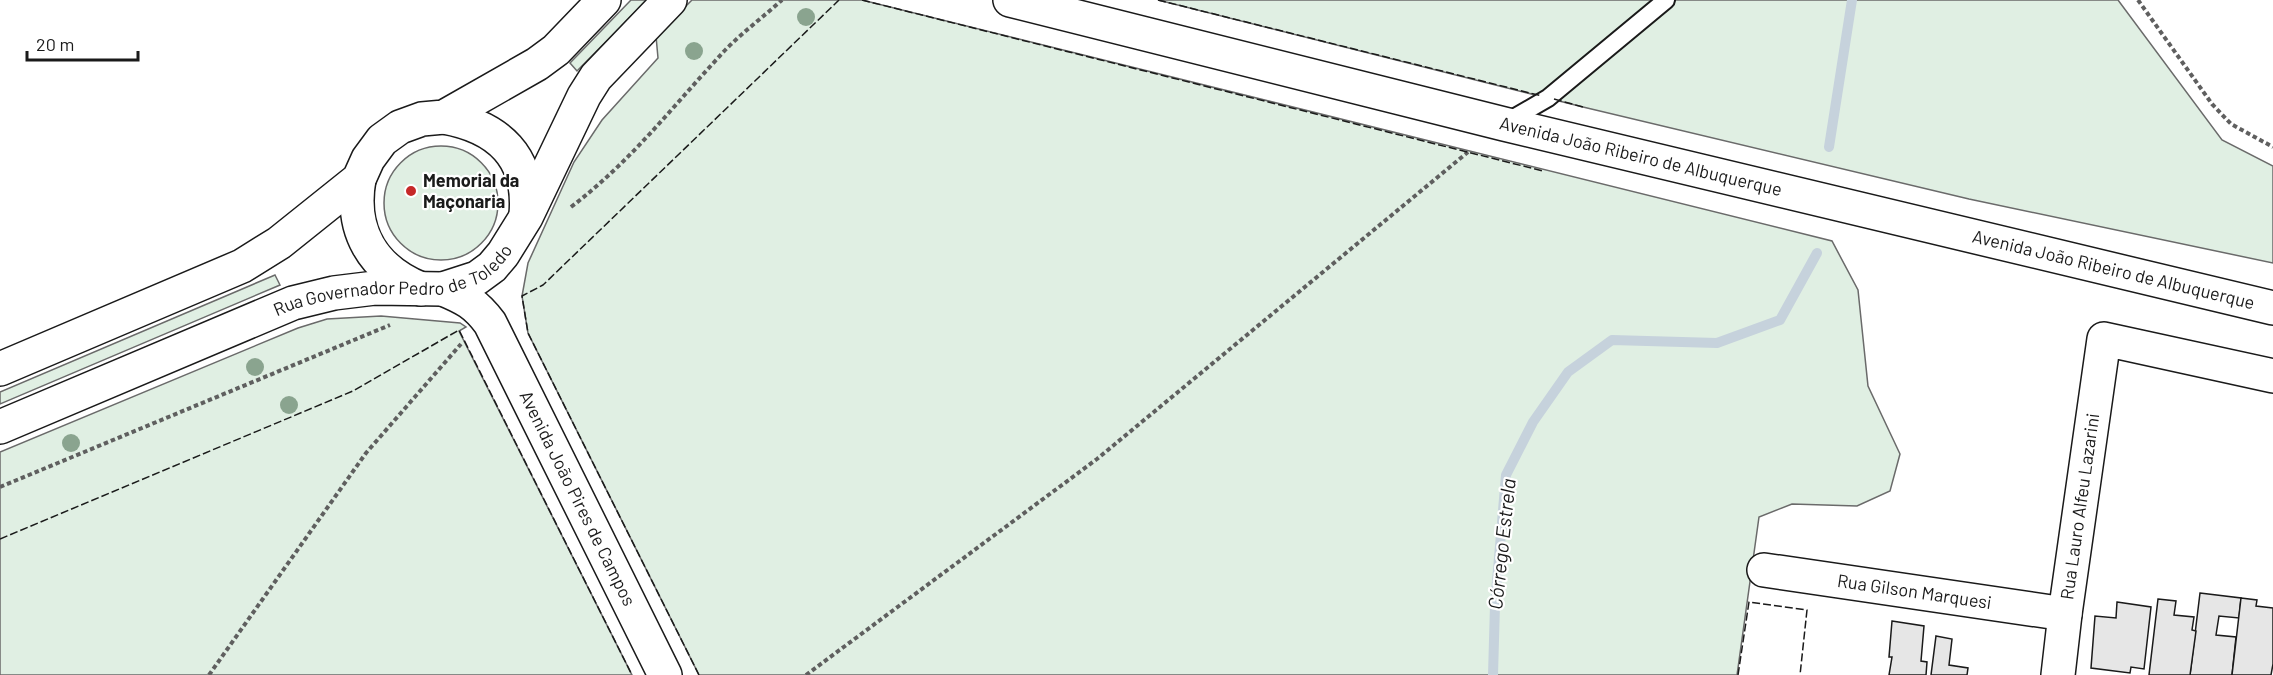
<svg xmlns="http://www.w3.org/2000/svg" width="2273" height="675" font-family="Barlow,sans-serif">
  <rect width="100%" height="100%" fill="#fff"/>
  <g fill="#e0efe3" stroke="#6a6a6a" stroke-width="1.5">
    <polygon points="631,0 647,0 577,71 570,63"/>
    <polygon points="692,0 862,0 1832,241 1858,290 1868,386 1900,454 1890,491 1857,506 1792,504 1759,517 1737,675 699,675 528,333 522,296 528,263 574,162 602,120 658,58 656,36"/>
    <polygon points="1158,0 2118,0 2222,140 2273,166 2273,263 1969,199 1583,107"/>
    <circle cx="441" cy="203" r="57"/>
    <polygon points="275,275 280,285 0,404 0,392"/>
    <polygon points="381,316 460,323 466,327 459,331 632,675 0,675 0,452 298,328 327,319"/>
  </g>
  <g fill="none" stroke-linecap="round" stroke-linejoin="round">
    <g stroke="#c6d2dc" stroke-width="10">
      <polyline points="1829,147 1852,0"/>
      <polyline points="1493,675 1495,605 1506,475 1533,422 1568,372 1612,340 1717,343 1780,320 1817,253"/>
    </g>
  </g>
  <g fill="#e6e6e6" stroke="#1a1a1a" stroke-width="1.5">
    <polygon points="2200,593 2241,598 2239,618 2219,616 2216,635 2236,637 2232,675 2190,675"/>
    <polygon points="2241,598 2257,600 2256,606 2273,608 2273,664 2271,675 2232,675"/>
    <polygon points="2158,599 2176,601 2174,615 2194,617 2192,630 2196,631 2190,675 2149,675"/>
    <polygon points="2117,602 2151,607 2144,669 2131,667 2130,673 2091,668 2095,616 2116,618"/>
    <polygon points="1892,621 1924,626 1921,661 1927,662 1926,675 1889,675 1892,657 1889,657"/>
    <polygon points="1936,636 1952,639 1949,665 1968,668 1967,675 1931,675"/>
  </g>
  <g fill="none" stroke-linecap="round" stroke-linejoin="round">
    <g stroke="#1a1a1a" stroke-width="20">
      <polyline id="service" points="1505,123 1548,98 1666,0"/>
    </g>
    <g stroke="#1a1a1a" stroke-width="36">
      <g id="minor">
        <path id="s1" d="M1764 570 2065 614"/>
        <path id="s2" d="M2058 675 2065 614 2104 339 2273 376"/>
      </g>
    </g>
    <g stroke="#1a1a1a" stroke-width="36">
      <g id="tertiary">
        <path id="s3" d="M1010 0 1504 124 2273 308"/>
        <path id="s4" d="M443 289C465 298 476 304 490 323L665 675"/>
      </g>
    </g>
    <g stroke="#1a1a1a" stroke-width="36">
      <g id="secondary">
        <path d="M444 117C499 127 531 157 526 215"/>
        <path d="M359 179C350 230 372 269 421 289"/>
        <polyline points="0,369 242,266 279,243 359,179 368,159 382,140 400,127 422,119 444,117 537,64 556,50 604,0"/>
        <path id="s5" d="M0 427 293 303 334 293 375 288 443 289 477 278 492 267 503 254 526 217 584 96 596 77 670 0"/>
      </g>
    </g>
    <g stroke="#5f5f5f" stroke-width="4" stroke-dasharray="4.5 3" stroke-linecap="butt">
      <polyline points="2138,0 2212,104 2231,124 2273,147"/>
      <path d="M571 207C630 162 668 112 717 59 736 37 761 19 782 0"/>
      <polyline points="0,487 390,325"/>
      <polyline points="209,675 366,453 461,344"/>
      <polyline points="806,675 1097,459 1468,152"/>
    </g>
    <use href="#service" stroke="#fff" stroke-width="16"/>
    <use href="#minor" stroke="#fff" stroke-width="33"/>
    <use href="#tertiary" stroke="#fff" stroke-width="33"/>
    <use href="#secondary" stroke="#fff" stroke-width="33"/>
    <g stroke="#1a1a1a" stroke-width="1.5" stroke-dasharray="8 3" stroke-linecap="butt">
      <polyline points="862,0 1543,171"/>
      <polyline points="1158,0 1542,96"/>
      <polyline points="1554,99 1583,107"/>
      <polyline points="0,539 353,391 459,330 632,675"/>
      <polyline points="699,675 528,333 522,296 543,285 839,0"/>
      <polyline points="1738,675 1749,602 1807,610 1800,675"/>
    </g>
  </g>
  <g fill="#8aa48f">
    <circle cx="806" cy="17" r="9"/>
    <circle cx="694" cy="51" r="9"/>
    <circle cx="255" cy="367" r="9"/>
    <circle cx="289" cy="405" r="9"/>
    <circle cx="71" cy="443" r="9"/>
  </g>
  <circle fill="#c62828" stroke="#fff" stroke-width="2" cx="411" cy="191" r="6"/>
  <g text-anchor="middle" stroke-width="4.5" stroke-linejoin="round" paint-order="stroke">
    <g font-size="18" fill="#1a1a1a" stroke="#fff">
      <text dy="6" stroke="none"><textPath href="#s3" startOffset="650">Avenida João Ribeiro de Albuquerque</textPath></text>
      <text dy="6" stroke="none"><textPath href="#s3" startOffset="1136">Avenida João Ribeiro de Albuquerque</textPath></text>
      <text dy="6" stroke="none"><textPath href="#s5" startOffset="424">Rua Governador Pedro de Toledo</textPath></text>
      <text dy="6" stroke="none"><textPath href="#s4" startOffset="255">Avenida João Pires de Campos</textPath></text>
      <text dy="6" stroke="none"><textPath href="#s2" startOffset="170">Rua Lauro Alfeu Lazarini</textPath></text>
      <text dy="6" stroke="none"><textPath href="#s1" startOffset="152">Rua Gilson Marquesi</textPath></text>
    </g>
    <g font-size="18" font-weight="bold" fill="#1a1a1a" stroke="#fff" text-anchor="start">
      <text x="423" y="187">Memorial da<tspan x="423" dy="21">Maçonaria</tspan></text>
    </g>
    <g font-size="20" font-style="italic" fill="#1a1a1a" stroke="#fff">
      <text transform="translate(1502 544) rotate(-84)" y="7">Córrego Estrela</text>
    </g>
  </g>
  <path d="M27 51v9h111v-9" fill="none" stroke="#1a1a1a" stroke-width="3"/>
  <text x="36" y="51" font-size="18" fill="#1a1a1a" stroke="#ffffff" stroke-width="4.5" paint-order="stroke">20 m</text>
</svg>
